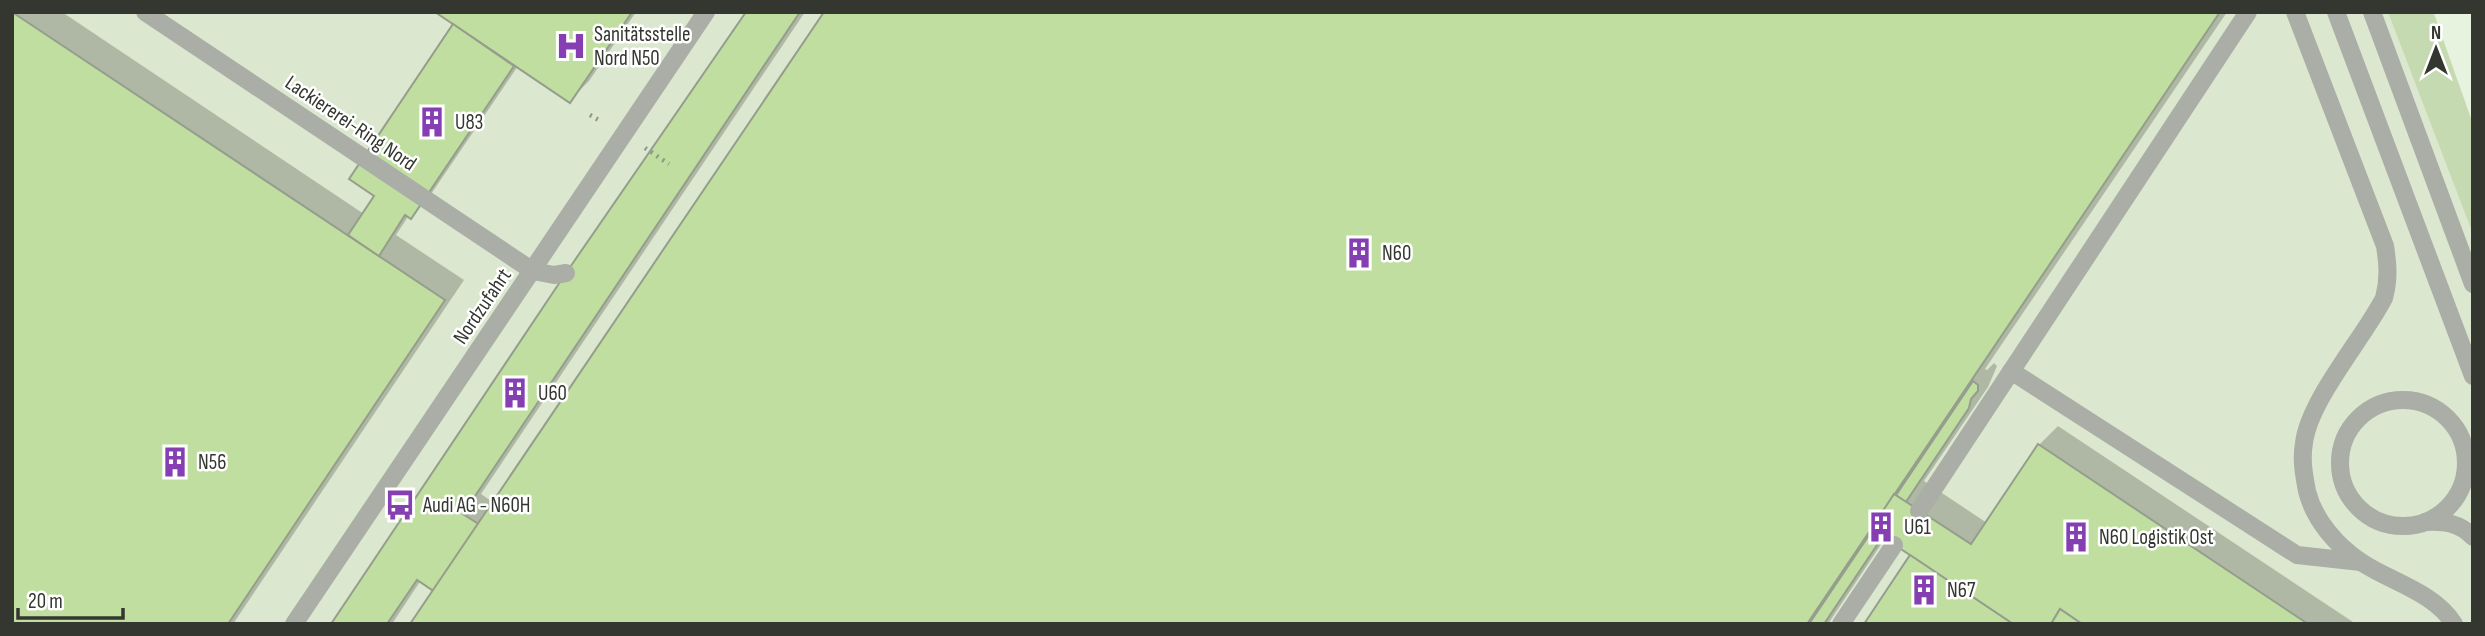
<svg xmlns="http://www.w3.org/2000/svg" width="2485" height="636" font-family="'Sofia Sans Condensed',sans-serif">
  <rect width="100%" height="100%" fill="#e8f3df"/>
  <polygon fill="#dbe7ce" points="12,12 2434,12 2473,125 2473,624 12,624"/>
  <polygon fill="#c6dab2" points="2388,12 2433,12 2473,124 2473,234"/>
  <g fill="#0003">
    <polygon points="12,12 62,12 364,214 377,195 456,24 439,12 636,12 589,81 569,101 518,66 427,200 411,217 409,215 396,235 464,280 233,624 12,624"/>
    <polygon points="747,12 805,12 481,494 494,503 826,12 2227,12 1985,369 1987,370 1994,363 1997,366 1988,387 1924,481 1987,523 2039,445 2058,426 2356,624 1866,624 1913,555 1886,537 1828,624 413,624 441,581 421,580 392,624 333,624"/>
  </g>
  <g fill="#c0dea0" stroke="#959e8c" stroke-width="2">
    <polygon points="12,12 445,300 228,624 12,624"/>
    <polygon points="435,12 632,12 570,103"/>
    <polygon points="746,12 800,12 463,514 480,525 435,592 417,580 387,624 331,624 566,273"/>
    <polygon points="824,12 2220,12 1807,624 410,624"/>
    <polygon points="453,24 514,66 411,219 405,215 379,256 348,235 374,196 349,179"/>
    <polygon points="1973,381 1978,385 1978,391 1971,399 1969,408 1824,624 1809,624"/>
    <polygon points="2038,444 2308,624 2082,624 2060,609 2051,624 2013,624 1871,529 1894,494 1971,544"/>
    <polygon points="1910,555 2013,624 1864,624"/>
    <polygon points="2060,609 2082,624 2051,624"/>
  </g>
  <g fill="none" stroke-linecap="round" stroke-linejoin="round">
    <g stroke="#8f9688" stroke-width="4.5" stroke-dasharray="2 5" stroke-linecap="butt">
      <polyline points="590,115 602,122"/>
      <polyline points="645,148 669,164"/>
    </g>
    <g stroke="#aaaea6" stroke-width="18">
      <polyline points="145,12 533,271 554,275 566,273"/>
      <path d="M2295 12 2385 246C2388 265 2389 279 2384 298 2363 339 2309 400 2304 443 2301 460 2304 475 2307 491 2314 520 2337 546 2361 562 2391 582 2434 592 2454 624"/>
      <polyline points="2336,12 2473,376"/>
      <polyline points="2372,12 2473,284"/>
      <polyline points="2011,371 2297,555 2361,562"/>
      <circle cx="2403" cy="463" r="63"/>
      <polyline points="1919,511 2248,12"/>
      <path d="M2426 522C2444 521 2460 523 2473 537"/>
      <polyline points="294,624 706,12"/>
      <polyline points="1841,624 1894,545"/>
    </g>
  </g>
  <defs>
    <g id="hospital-bare" transform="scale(2.415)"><path d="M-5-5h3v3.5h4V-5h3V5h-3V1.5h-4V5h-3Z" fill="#853fb2" stroke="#fff" stroke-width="2.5" paint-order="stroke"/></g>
    <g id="building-bare" transform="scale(2.415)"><path d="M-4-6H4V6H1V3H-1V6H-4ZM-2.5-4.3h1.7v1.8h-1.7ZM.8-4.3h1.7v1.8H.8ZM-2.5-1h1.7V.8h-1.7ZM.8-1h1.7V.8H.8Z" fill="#853fb2" stroke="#fff" stroke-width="2.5" paint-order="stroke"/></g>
    <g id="bus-bare" transform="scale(2.415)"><path d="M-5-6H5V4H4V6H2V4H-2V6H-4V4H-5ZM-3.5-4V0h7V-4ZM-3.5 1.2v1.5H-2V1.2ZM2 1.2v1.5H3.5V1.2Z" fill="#853fb2" stroke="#fff" stroke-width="2.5" paint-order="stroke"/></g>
  </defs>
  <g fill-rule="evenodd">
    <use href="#hospital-bare" x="571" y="46"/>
    <use href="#building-bare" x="432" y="122"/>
    <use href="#building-bare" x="1359" y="253"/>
    <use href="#building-bare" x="515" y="393"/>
    <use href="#building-bare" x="175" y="462"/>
    <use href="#bus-bare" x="400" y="505"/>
    <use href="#building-bare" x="1881" y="527"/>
    <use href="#building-bare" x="2076" y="537"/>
    <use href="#building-bare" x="1924" y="590"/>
  </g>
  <g text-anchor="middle" stroke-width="5" stroke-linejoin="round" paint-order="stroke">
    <g font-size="21" fill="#33372f" stroke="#fff" text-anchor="start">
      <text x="594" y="41">Sanitätsstelle<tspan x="594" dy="24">Nord N50</tspan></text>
      <text x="455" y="129">U83</text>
      <text x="1382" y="260">N60</text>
      <text x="538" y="400">U60</text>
      <text x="198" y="469">N56</text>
      <text x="423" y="512">Audi AG - N60H</text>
      <text x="1904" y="534">U61</text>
      <text x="2099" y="544">N60 Logistik Ost</text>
      <text x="1947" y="597">N67</text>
    </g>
    <g font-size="21" fill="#33372f" stroke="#fff">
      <text transform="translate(351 123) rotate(34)" y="7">Lackiererei-Ring Nord</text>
      <text transform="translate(482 306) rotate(-56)" y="7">Nordzufahrt</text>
    </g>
  </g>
  <rect width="2485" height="636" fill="none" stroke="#33372f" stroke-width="28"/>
  <g transform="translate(2436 49)" stroke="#ffffff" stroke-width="5" paint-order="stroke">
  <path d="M0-5L12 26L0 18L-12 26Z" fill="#33372f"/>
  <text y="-10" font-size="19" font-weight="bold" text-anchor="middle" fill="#33372f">N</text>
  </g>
  <path d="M18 608v10h105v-10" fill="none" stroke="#33372f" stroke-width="3.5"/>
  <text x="28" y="608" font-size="21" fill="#33372f" stroke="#ffffff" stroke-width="5" paint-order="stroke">20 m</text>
</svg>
